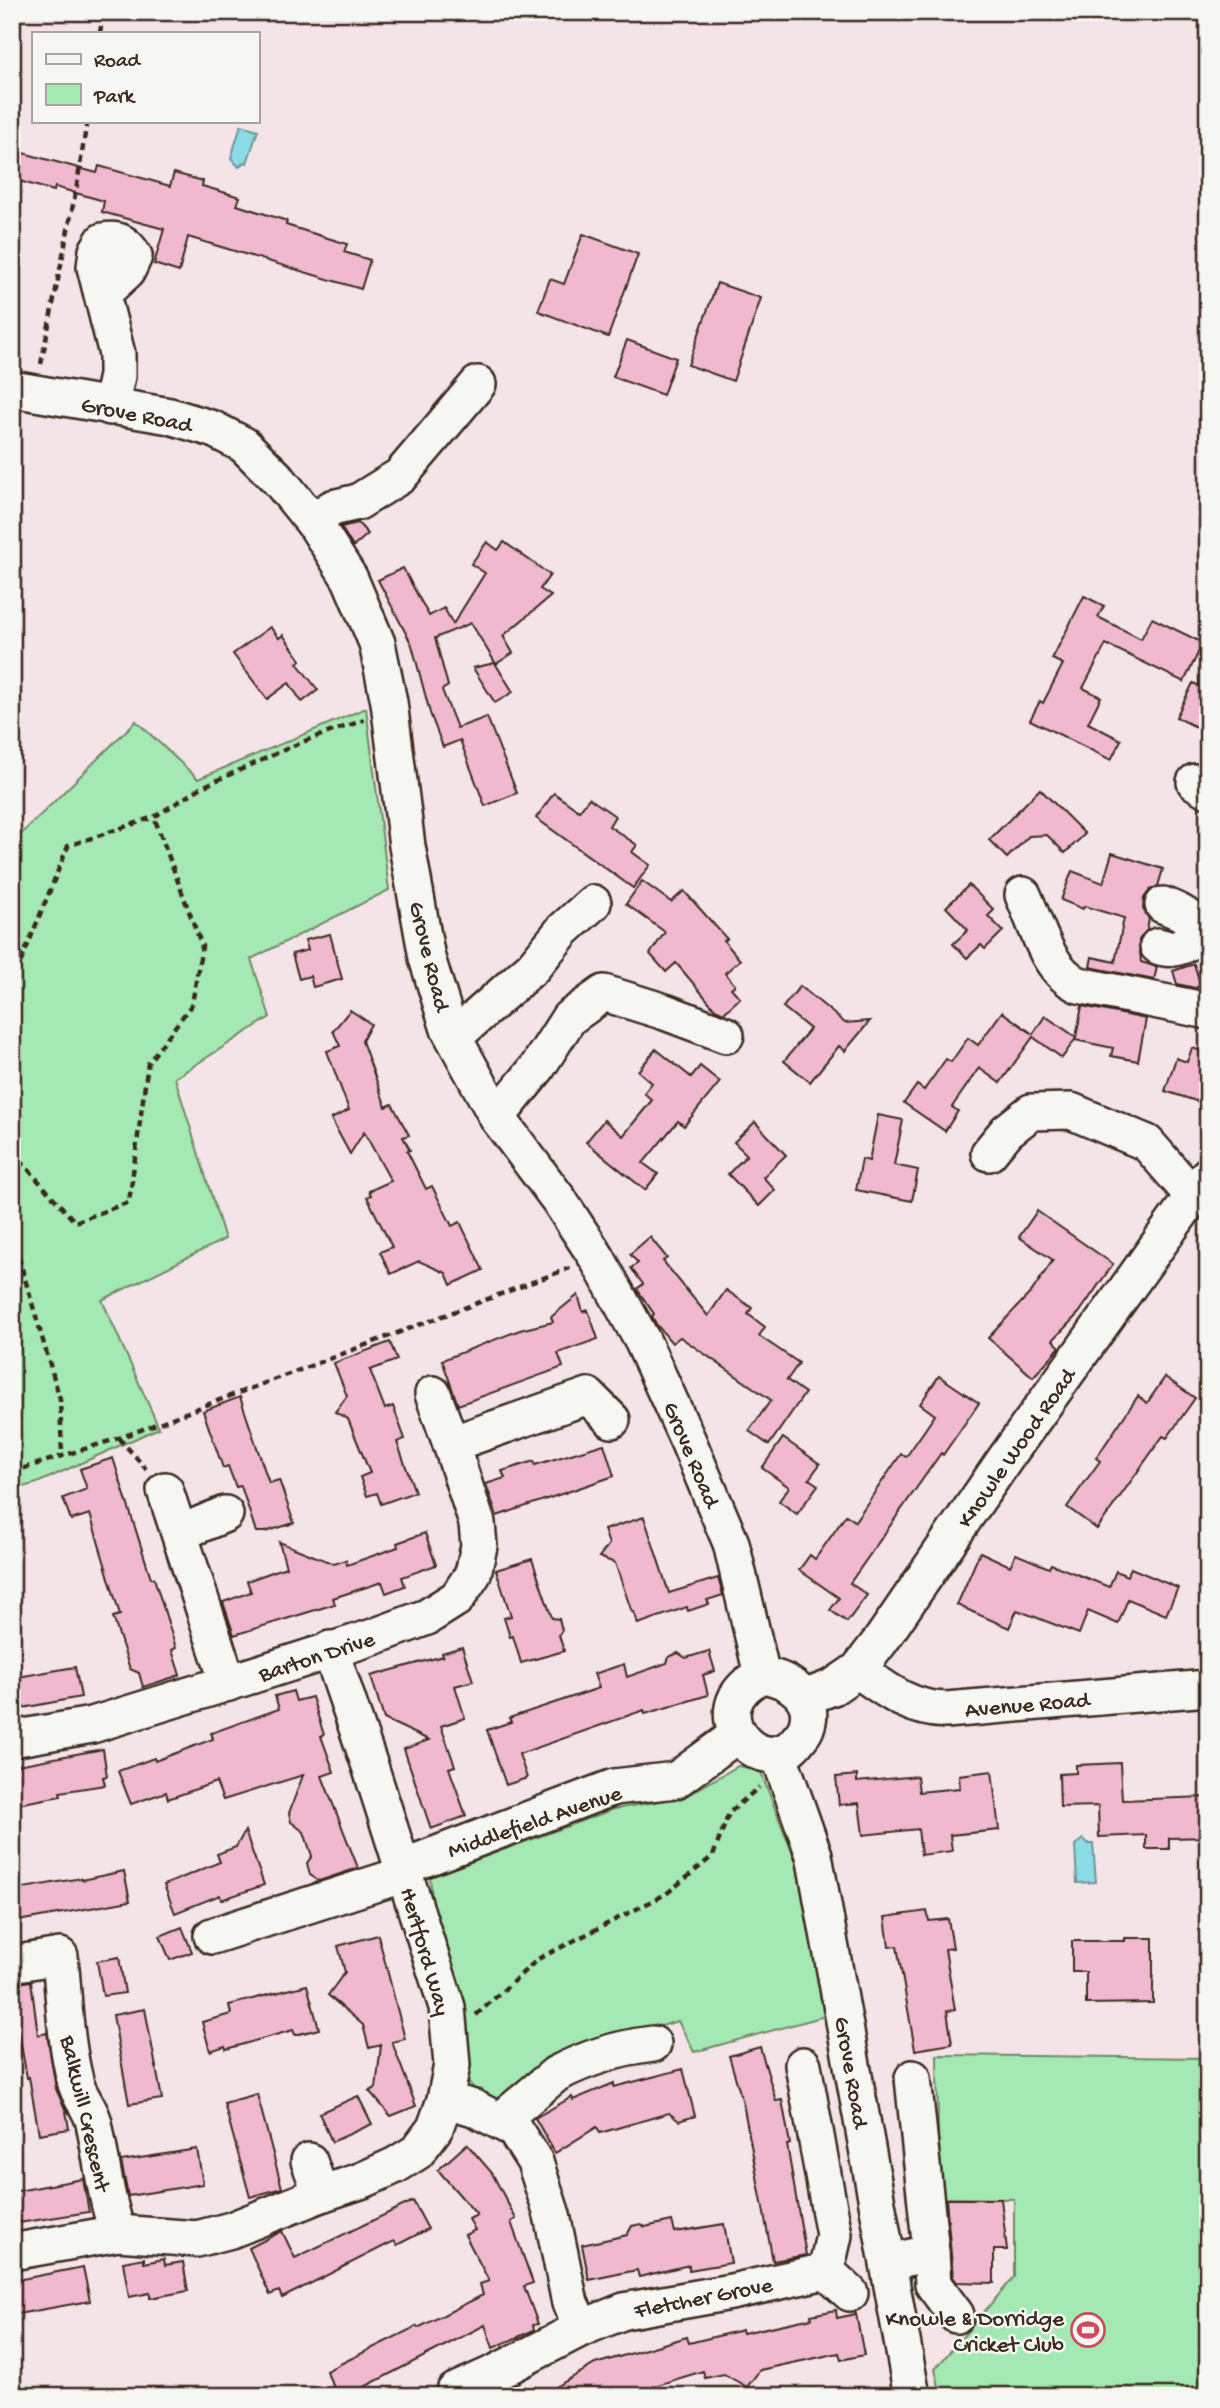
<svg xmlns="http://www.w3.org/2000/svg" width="1220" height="2408" font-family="'Gochi Hand',sans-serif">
  <rect width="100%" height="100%" fill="#f4e4e8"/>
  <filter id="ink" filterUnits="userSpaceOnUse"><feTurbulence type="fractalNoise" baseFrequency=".0143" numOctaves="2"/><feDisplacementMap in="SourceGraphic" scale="14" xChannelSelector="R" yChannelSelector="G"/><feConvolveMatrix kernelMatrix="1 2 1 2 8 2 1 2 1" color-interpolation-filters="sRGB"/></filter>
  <g filter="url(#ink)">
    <g fill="#a4e8b3" stroke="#708968" stroke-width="2">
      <polygon points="366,708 389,890 251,959 270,1017 175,1078 225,1239 102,1300 159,1428 37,1483 12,1490 12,843 136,721 198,779"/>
      <polygon points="738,1766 760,1770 804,1883 825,2016 694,2052 678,2021 543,2061 507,2107 476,2091 466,2079 436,1939 430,1877 614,1809 684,1797"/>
      <polygon points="937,2055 1208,2058 1208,2396 941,2396 935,2369 1014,2277 1014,2199 939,2198"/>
    </g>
    <g fill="#8cdce7" stroke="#6c9597" stroke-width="2">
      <polygon points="241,125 258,130 247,163 244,162 239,167 231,158"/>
      <polygon points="1083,1839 1089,1844 1093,1844 1096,1882 1077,1883 1075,1845"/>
    </g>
    <g fill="#f0b9d0" stroke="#3b2a1e" stroke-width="2">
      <polygon points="12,150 97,173 99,166 170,186 174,173 203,181 202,186 240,197 237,205 287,221 286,225 347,244 344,252 370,260 361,289 188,237 179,272 154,264 164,229 102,212 104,201 55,187 54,191 12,179"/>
      <polygon points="583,234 638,254 608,337 538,311 550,279 564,284"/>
      <polygon points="717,283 761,298 733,381 688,365"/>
      <polygon points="627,340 676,358 663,395 613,377"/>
      <polygon points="358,523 368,534 353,547 341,527"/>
      <polygon points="487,542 498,550 504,542 550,575 540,589 551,596 503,636 513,653 496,664 471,623 435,638 448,686 442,690 457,728 487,717 517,793 485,806 460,740 443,747 430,713 412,645 378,580 403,568 429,616 444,608 453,624 485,573 471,564"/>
      <polygon points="1084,596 1104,606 1098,617 1141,639 1152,618 1203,643 1184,682 1106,644 1083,688 1101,697 1088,723 1121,740 1111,760 1030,720 1040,701 1043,703 1063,664 1052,659"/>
      <polygon points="270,627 279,638 283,635 301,660 297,663 318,690 302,702 289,683 267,699 233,654"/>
      <polygon points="495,663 513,692 495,703 473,668"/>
      <polygon points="1193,683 1208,690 1208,733 1176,717"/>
      <polygon points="1040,789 1085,834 1065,853 1047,835 1029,836 1007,858 989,840"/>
      <polygon points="554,793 579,811 589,798 615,816 609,826 637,845 632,852 650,865 633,888 536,818"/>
      <polygon points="1112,853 1163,869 1158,886 1150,890 1144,898 1143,909 1149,919 1147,930 1139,940 1141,962 1157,967 1154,980 1090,967 1092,957 1115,962 1124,918 1084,906 1083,909 1061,900 1072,871 1103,883"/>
      <polygon points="642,881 671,902 684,891 727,939 724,941 740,960 725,973 735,985 731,988 740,998 724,1013 715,1009 676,963 666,972 650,954 665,932 626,904"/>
      <polygon points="969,885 994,910 988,916 1003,931 985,949 981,945 967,958 953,944 968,930 946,907"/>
      <polygon points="330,934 342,979 313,987 310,976 299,979 292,954 308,950 305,940"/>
      <polygon points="1194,964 1201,986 1195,988 1177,984 1173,971"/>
      <polygon points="800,986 845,1023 870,1021 845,1051 839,1046 810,1082 784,1061 810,1029 783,1007"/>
      <polygon points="1082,1006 1146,1019 1138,1061 1111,1056 1113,1048 1075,1040 1076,1038 1062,1058 1033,1037 1000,1083 979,1068 952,1107 958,1111 945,1131 904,1103 917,1085 924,1090 946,1059 951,1062 968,1038 978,1045 1002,1012 1033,1034 1045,1016 1076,1037"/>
      <polygon points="350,1010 371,1024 362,1041 386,1107 392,1104 409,1135 403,1137 410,1150 407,1151 426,1189 432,1186 452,1226 460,1222 483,1270 451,1285 446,1273 419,1261 391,1274 380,1252 392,1247 367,1197 371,1195 369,1191 391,1181 364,1132 350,1154 331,1119 349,1110 327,1051 340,1046 333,1031"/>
      <polygon points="1192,1048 1208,1053 1208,1093 1202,1091 1199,1102 1165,1091 1176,1058 1187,1062"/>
      <polygon points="656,1049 691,1077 700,1066 720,1082 684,1126 678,1121 643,1163 658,1174 645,1190 586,1142 604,1120 623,1136 652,1100 644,1093 652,1083 638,1071"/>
      <polygon points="878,1115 903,1120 894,1165 918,1170 912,1201 856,1190 862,1159 869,1161"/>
      <polygon points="755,1122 786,1155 763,1177 775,1190 759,1206 728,1174 747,1155 734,1142"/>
      <polygon points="1037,1211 1113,1264 1079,1313 1053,1340 1060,1347 1033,1377 988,1338 1032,1291 1053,1260 1019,1237"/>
      <polygon points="650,1237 667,1258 663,1261 708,1316 726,1290 752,1308 748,1314 765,1327 759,1336 799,1363 787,1380 805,1393 769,1445 749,1431 771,1400 680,1337 672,1343 656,1324 652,1316 654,1314 637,1289 643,1284 631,1268 638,1263 630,1254"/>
      <polygon points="578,1295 583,1312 588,1310 598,1339 558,1353 563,1367 458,1405 442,1360 520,1330 553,1322 551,1317"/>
      <polygon points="390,1342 397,1360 370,1370 385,1409 393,1406 405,1439 397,1442 415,1492 381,1504 377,1493 367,1496 360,1477 370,1473 348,1419 335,1412 347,1396 334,1363"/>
      <polygon points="939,1376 979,1403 943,1455 941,1453 850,1583 867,1595 847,1622 830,1610 839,1598 799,1570 810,1555 815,1559 846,1515 855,1521 901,1454 906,1457 935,1415 920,1404"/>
      <polygon points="1165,1377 1195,1398 1167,1438 1163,1436 1097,1529 1067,1507 1100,1461 1096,1458 1138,1396 1147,1403"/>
      <polygon points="240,1397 269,1483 279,1480 294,1523 265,1532 256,1532 241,1486 236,1487 228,1466 223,1468 203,1411"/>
      <polygon points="783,1438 820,1464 809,1479 818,1485 797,1514 779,1501 789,1487 762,1468"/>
      <polygon points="604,1444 614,1476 497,1516 486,1484 505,1478 502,1471 534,1461 535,1465"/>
      <polygon points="113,1458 151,1578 154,1578 176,1648 172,1650 180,1675 143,1687 139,1673 130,1669 113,1617 120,1615 90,1514 71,1520 63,1498 87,1489 80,1469"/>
      <polygon points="644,1517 669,1593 718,1578 723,1595 707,1600 709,1604 688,1611 687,1607 638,1624 634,1612 632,1612 615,1563 599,1557 609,1544 604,1530"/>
      <polygon points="425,1533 436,1565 402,1577 405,1586 386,1593 382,1582 333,1598 335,1604 234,1635 223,1602 251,1592 247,1581 286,1567 279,1542 334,1564 346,1560 347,1565 398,1547 397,1543"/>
      <polygon points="980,1552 1010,1566 1016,1554 1049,1568 1051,1564 1109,1587 1116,1571 1127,1576 1131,1568 1178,1588 1166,1615 1128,1599 1118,1624 1088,1611 1079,1634 1017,1610 1009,1628 957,1605"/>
      <polygon points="532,1559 552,1618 559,1619 562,1630 559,1635 564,1651 521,1663 513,1636 510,1637 504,1618 511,1616 496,1570"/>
      <polygon points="462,1647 473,1681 455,1686 465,1718 441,1726 455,1766 449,1768 466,1816 431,1829 404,1749 429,1740 384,1719 371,1676 443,1656 442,1653"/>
      <polygon points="709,1651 715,1671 703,1675 708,1695 645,1714 644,1710 519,1754 527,1778 506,1785 487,1730 511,1722 509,1718 599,1688 594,1674 624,1664 627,1677 667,1663 669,1657 678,1653 686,1658"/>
      <polygon points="75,1667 81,1697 12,1710 12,1678"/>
      <polygon points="293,1691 296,1701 312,1697 324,1735 321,1736 334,1772 322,1776 358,1868 319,1881 310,1875 307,1863 312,1856 304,1832 291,1822 289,1813 303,1775 223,1800 216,1782 168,1799 166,1792 131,1804 118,1771 154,1758 155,1761 213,1739 211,1733 279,1709 275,1696"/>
      <polygon points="103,1749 107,1776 103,1777 105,1785 60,1792 61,1796 12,1805 12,1766"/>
      <polygon points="1120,1763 1122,1800 1208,1797 1208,1837 1169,1838 1169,1849 1146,1849 1146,1835 1099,1837 1098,1806 1060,1807 1059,1774 1076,1773 1076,1765"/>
      <polygon points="992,1771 999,1830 950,1835 952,1851 921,1855 918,1829 863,1835 859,1803 839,1805 836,1777 857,1775 857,1782 917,1776 919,1792 960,1788 959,1775"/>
      <polygon points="245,1831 264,1885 221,1900 220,1895 175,1913 164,1885 220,1862 217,1854 236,1847"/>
      <polygon points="124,1871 130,1901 12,1922 12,1890 81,1878 82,1880"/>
      <polygon points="927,1911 929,1921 948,1919 953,1948 945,1949 955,2010 947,2011 952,2044 915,2050 897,1946 889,1947 885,1917"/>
      <polygon points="182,1927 192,1952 170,1960 160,1936"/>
      <polygon points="378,1935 405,2039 392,2042 416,2106 391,2116 369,2091 376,2088 381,2045 369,2048 363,2025 328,1995 345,1972 338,1946"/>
      <polygon points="1125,1938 1153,1938 1153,2003 1086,2004 1086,1972 1072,1972 1072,1941 1125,1941"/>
      <polygon points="119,1957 125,1993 103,1996 97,1961"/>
      <polygon points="31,1981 38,2035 47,2033 56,2089 66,2111 69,2129 39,2134 29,2077 27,2078 14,2005 12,2006 12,1984"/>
      <polygon points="307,1985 319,2029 295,2035 293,2030 226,2049 225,2046 210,2051 202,2022 231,2014 229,2005"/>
      <polygon points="145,2009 162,2099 129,2104 113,2015"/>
      <polygon points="760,2047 776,2101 782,2100 790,2144 787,2145 806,2255 773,2261 743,2103 729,2056"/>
      <polygon points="683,2069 695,2116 679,2121 669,2113 600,2133 597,2127 555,2153 535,2118 572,2097 573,2100 614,2083 614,2087"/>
      <polygon points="257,2094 282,2188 250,2197 224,2103"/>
      <polygon points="358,2096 372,2124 332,2142 319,2113"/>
      <polygon points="467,2144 492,2173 516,2219 511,2222 533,2283 524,2286 538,2324 533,2325 534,2330 493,2348 485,2325 347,2396 338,2396 326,2371 417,2326 418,2328 483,2295 480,2284 489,2281 465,2235 475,2230 469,2219 477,2215 438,2170"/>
      <polygon points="197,2149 203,2184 128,2196 121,2161"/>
      <polygon points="83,2179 89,2212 12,2224 12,2192"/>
      <polygon points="946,2199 1001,2199 1007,2250 994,2250 994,2283 957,2282 953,2277"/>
      <polygon points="413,2201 428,2229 397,2245 394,2241 282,2298 279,2291 270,2295 249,2248 282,2231 295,2258"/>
      <polygon points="672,2221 675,2232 724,2224 731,2263 689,2270 689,2265 639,2277 637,2270 589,2280 582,2245 627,2235 632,2226 641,2224 645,2227"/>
      <polygon points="144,2258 144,2263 164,2259 165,2265 183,2262 188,2291 150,2298 150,2293 129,2297 123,2262"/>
      <polygon points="83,2267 90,2301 12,2315 12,2281"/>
      <polygon points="836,2310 837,2318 856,2314 864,2355 841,2360 839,2353 760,2370 747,2387 724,2374 705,2378 703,2371 654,2386 649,2396 541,2396 595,2364 687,2337 689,2343 742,2330 743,2333 812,2318 811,2315"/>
    </g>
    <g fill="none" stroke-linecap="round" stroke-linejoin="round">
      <g stroke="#3b2a1e" stroke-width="40">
        <g id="minor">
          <path d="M103 293 127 271 134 256C126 243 119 238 103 241L97 251 95 267 117 354V376L110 407"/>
          <polyline points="12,389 170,416 213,429 244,445 278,479 317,527 350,579 377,643 389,702 407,846 427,958 449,1029 497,1117 559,1200 597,1258 643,1342 688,1441 731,1543 762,1675"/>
          <polyline points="313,522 332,508 358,502 400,476 478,384"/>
          <polyline points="1195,782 1208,790"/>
          <path d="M1023 895C1037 925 1047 971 1079 985L1208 1011"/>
          <path d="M1163 905C1180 912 1195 915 1192 937L1208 943"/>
          <path d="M1158 946C1170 951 1185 948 1192 937"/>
          <polyline points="454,1037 533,967 563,930 593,903"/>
          <polyline points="497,1117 537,1068 569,1018 604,993 665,1012 726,1035"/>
          <polyline points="989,1153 1007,1131 1031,1112 1071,1111 1147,1143 1193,1196"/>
          <polyline points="433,1394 451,1444"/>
          <polyline points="165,1490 228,1683"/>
          <polyline points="180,1533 225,1514"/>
          <path d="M858 1670C886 1690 910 1709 946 1710L1208 1688"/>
          <path d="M762 1675C788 1679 818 1697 806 1728 805 1732 800 1737 797 1741 763 1785 692 1710 762 1675Z"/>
          <polyline points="804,1698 833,1687 858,1670 882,1639 1005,1459 1208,1175"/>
          <polyline points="12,1739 92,1725 228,1683 373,1637 427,1617 457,1598 473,1574 479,1546 477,1523 451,1444 588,1396 612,1420"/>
          <polyline points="778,1753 814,1855 912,2396"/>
          <polyline points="403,1867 614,1787 676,1780 737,1735"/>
          <polyline points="212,1936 405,1874"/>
          <path d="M12 1964 60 1956C64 1999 65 2043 76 2084 80 2098 91 2109 94 2123 102 2161 105 2197 118 2233"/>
          <polyline points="803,2065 834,2235 826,2271 850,2293"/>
          <polyline points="445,2100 474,2108 514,2129 535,2162 552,2215 570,2303 582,2328"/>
          <path d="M500 2121 556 2074C587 2058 619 2048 653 2044"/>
          <polyline points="309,2161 321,2194"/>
          <polyline points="12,2252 118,2233 197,2239 231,2230 321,2194 363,2180 396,2165 417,2152 435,2128 445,2100 452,2065 447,2007 370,1766 330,1649"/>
          <polyline points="931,2252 933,2284 956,2315"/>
          <polyline points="888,2263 931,2252 913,2078"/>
          <polyline points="455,2391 495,2373 582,2328 624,2311 731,2292 826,2271"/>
        </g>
      </g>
      <g stroke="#3b2a1e" stroke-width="4.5" stroke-dasharray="7 5" stroke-linecap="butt">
        <polyline points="100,33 103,12"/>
        <polyline points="41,364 77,185 87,121"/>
        <polyline points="12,984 68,846 154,817 202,787 302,742 364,720"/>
        <polyline points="12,1151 75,1222 129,1202 148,1063 192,1004 202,946 154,817"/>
        <polyline points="12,1247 18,1255 60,1399 62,1455"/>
        <polyline points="119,1438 146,1469"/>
        <polyline points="12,1472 119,1438 570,1268"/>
        <polyline points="476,2015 538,1959 666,1894 713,1856 729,1813 759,1787"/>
      </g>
      <use href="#minor" stroke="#f6f6f2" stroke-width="35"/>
    </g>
  </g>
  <defs>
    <g id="stadium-ring" transform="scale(1.75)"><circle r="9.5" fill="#f6f6f2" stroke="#d1495b" stroke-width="1.5"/><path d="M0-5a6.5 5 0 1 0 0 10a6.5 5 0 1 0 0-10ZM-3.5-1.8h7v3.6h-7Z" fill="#d1495b"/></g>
  </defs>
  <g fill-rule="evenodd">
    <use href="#stadium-ring" x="1088" y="2330"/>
  </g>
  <g text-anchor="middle" stroke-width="5" stroke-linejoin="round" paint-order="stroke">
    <g font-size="23" fill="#3b2a1e" stroke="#f6f6f2">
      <text transform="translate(137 413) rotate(11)" y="8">Grove Road</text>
      <text transform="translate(431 956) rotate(76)" y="8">Grove Road</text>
      <text transform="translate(1015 1447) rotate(-55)" y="8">Knowle Wood Road</text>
      <text transform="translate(693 1454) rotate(67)" y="8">Grove Road</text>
      <text transform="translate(316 1655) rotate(-18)" y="8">Barton Drive</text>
      <text transform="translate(1027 1703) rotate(-5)" y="8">Avenue Road</text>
      <text transform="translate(534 1820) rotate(-19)" y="8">Middlefield Avenue</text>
      <text transform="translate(427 1951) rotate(74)" y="8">Hertford Way</text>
      <text transform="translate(853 2072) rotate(80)" y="8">Grove Road</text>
      <text transform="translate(87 2113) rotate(77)" y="8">Balkwill Crescent</text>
      <text transform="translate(703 2296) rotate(-11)" y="8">Fletcher Grove</text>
    </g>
    <g font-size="23" fill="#3b2a1e" stroke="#f6f6f2" text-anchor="end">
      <text x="1064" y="2325">Knowle &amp; Dorridge<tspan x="1064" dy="26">Cricket Club</tspan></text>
    </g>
  </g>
  <rect width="1220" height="2408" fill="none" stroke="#f6f6f2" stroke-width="42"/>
  <rect x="21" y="21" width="1178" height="2366" fill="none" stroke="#3b2a1e" stroke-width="2.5" filter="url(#ink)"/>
  <rect x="32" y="32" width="228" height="91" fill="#f6f6f2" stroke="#aba49d" stroke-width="2"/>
  <rect x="46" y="54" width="35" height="10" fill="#f6f6f2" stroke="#aba49d" stroke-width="2"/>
  <text x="94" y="66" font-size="21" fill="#3b2a1e">Road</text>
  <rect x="46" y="84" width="35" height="21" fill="#a4e8b3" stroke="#aba49d" stroke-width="2"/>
  <text x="94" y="102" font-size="21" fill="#3b2a1e">Park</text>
</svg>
